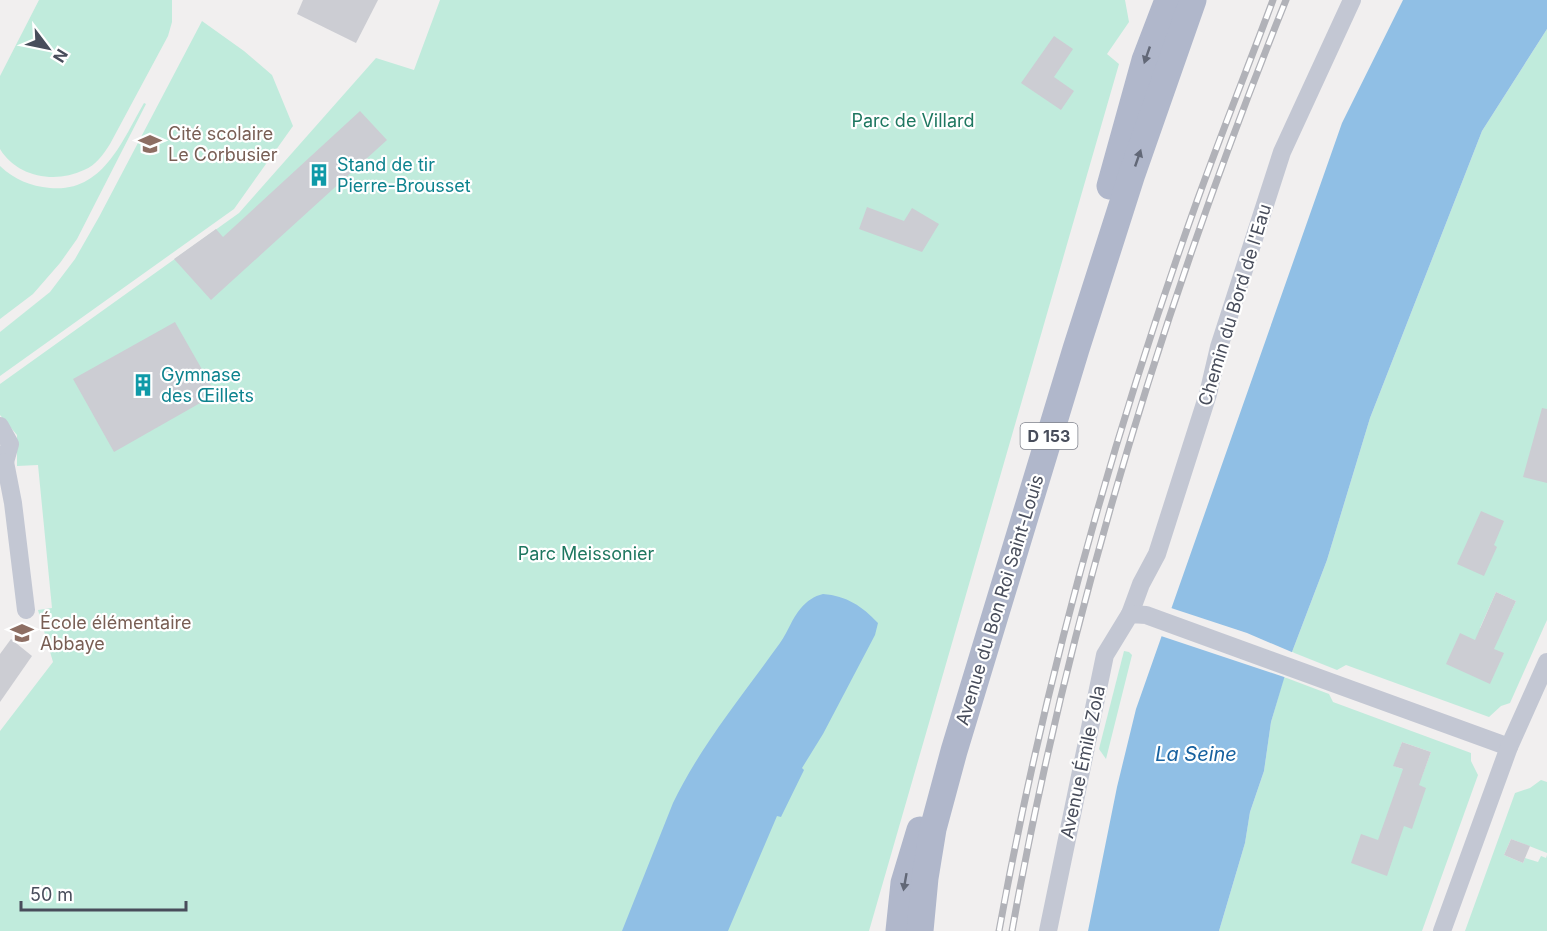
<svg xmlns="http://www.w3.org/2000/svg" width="1547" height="931" font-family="Inter,sans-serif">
  <rect width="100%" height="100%" fill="#f1efef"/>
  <g fill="#c0ebdc" fill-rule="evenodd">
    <path d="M39 0H172V22L168 36 110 144C103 155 96 165 84 170 55 184 17 177 0 149V76Z"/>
    <polygon points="440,0 1125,0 1129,22 1107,54 1119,64 869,931 0,931 0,731 53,662 38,610 52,608 38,465 17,466 17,435 0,415 0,384 239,213 376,58 414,70"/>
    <polygon points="202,21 244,51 272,75 293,126 234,209 0,376 0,332 50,292 75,259 99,217"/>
    <path d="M1547 29V620L1510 703 1501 706 1489 717 1346 665 1337 670 1292 652 1327 560 1370 418 1482 131ZM1496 592 1516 601 1506 622 1497 635 1480 628Z"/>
    <path d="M144 103 146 104 77 239 60 263 33 294 0 319V166C15 180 30 186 50 188 103 193 122 141 144 103Z"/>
    <polygon points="1124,651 1129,652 1132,655 1106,759 1099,749"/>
    <path d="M1284 677 1329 694 1333 702 1471 753V761L1478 775 1422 931H1219L1245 843 1250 812 1264 771 1271 722ZM1402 742 1431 752 1422 776 1394 766Z"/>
    <polygon points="1541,780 1547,782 1547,853 1511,839 1504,855 1523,863 1525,858 1538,862 1541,856 1546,858 1547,855 1547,931 1465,931 1515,793 1530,788"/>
  </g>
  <g fill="#90bfe5">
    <polygon points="1403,0 1547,0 1547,29 1482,131 1370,418 1327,560 1292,652 1271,722 1264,771 1250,812 1245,843 1219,931 1088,931 1117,787 1136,709 1342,123"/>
    <path d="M823 594C847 596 862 606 878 623L875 635 823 734 802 768 804 770 781 817 777 816 728 931H622L673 803C701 745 742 696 780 643 788 632 792 618 801 608 807 601 814 596 823 594Z"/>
  </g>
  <polygon fill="#f1efef" points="1168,607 1247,633 1294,653 1287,678 1158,635"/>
  <g fill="#cccdd3">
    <polygon points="303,0 378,0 356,43 297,14"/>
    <polygon points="1054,36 1073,49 1054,77 1074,91 1061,110 1021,83"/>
    <polygon points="360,111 387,140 211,300 174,259 216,229 223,237"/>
    <polygon points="867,207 904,221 912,208 939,224 922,252 859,229"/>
    <polygon points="175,322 216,394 114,452 73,379"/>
    <polygon points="1542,408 1547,409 1547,483 1523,477"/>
    <polygon points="1481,511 1504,521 1494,545 1497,547 1484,576 1457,564"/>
    <polygon points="1496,592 1516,601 1494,649 1504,653 1490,684 1446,664 1460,633 1475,640"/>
    <polygon points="11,639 32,656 0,702 0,654"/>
    <polygon points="1402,742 1431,752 1419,785 1426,788 1412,829 1404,826 1387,876 1351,863 1361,834 1378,840 1403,769 1393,766"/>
    <polygon points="1511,839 1530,846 1523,863 1504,855"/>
  </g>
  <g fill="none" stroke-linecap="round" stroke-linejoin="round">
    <g stroke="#c3c7d3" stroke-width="18">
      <polyline points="0,426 10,444 5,462 0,470"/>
      <polyline points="5,462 13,503 26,610"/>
      <polyline points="1130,614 1141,584 1157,554 1208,394 1219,347 1282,152 1352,0"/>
      <polyline points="1048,931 1105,655 1130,614 1146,615 1509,747"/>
      <polyline points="1442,931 1509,747 1547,662"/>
    </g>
    <g stroke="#b0b7cb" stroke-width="27">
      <polyline points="1110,186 1145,60 1168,0"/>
      <polyline points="899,931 904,883 920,830"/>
      <polyline points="920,931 925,878 933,829 954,751 1076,349 1132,174 1193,0"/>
    </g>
    <g stroke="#b1b2b8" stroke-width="7">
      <g id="rail">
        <path d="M999 931C1044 683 1112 438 1197 201 1221 134 1248 67 1273 0"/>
        <path d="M1012 931C1069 612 1165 300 1286 0"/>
      </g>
    </g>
    <use href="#rail" stroke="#fff" stroke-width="4.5" stroke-dasharray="14" stroke-linecap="butt"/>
  </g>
  <defs><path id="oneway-solid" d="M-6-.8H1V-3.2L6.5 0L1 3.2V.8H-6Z" transform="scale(1.5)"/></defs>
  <g fill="#626877">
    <use href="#oneway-solid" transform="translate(1147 55) rotate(109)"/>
    <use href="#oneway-solid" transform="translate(1138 158) rotate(-71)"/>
    <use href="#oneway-solid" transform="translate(905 882) rotate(100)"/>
  </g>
  <defs>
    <g id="school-bare" transform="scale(1.8)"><path d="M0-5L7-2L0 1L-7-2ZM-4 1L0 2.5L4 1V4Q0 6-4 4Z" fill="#8d6e63" stroke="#fff" stroke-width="2.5" paint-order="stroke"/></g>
    <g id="building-bare" transform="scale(1.8)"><path d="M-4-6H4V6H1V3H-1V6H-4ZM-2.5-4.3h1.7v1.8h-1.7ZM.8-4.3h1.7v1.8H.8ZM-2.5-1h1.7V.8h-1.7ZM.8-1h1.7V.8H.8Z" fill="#0f9aa8" stroke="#fff" stroke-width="2.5" paint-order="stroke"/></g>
  </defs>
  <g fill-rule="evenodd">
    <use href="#school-bare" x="150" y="144"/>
    <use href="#building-bare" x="319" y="175"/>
    <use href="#building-bare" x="143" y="385"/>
    <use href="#school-bare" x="22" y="633"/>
  </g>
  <g text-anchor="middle" stroke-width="4.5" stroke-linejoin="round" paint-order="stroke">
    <rect fill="#fff" stroke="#7f828c" stroke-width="1.5" x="1020.5" y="423" width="57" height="26" rx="4.5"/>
    <g font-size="16" font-weight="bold" fill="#484d5b">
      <text x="1049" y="442">D 153</text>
    </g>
    <g font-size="18" fill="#1e7760" stroke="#fff">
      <text x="913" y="127">Parc de Villard</text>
      <text x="586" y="560">Parc Meissonier</text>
    </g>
    <g font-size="18" fill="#785e54" stroke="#fff" text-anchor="start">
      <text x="168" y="140">Cité scolaire<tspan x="168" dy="21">Le Corbusier</tspan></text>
      <text x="40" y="629">École élémentaire<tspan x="40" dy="21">Abbaye</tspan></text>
    </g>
    <g font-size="18" fill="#0d838f" stroke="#fff" text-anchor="start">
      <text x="337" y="171">Stand de tir<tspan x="337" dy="21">Pierre-Brousset</tspan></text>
      <text x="161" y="381">Gymnase<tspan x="161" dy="21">des Œillets</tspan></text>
    </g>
    <g font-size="18" fill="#484d5b" stroke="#fff">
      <text transform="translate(1235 305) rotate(-73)" y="6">Chemin du Bord de l'Eau</text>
      <text transform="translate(1000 600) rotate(-73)" y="6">Avenue du Bon Roi Saint-Louis</text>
      <text transform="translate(1083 762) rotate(-78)" y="6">Avenue Émile Zola</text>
    </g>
    <g font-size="20" font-style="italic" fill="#17619f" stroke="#fff">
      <text x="1196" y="761">La Seine</text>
    </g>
  </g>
  <g transform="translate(48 48) rotate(122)" stroke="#ffffff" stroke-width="4.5" paint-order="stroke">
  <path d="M0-4.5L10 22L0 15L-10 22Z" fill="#484d5b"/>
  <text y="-9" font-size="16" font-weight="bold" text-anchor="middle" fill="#484d5b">N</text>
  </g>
  <path d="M21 901v9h165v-9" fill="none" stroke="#484d5b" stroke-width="3"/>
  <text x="30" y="901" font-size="18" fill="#484d5b" stroke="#ffffff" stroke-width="4.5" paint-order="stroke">50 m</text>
</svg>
